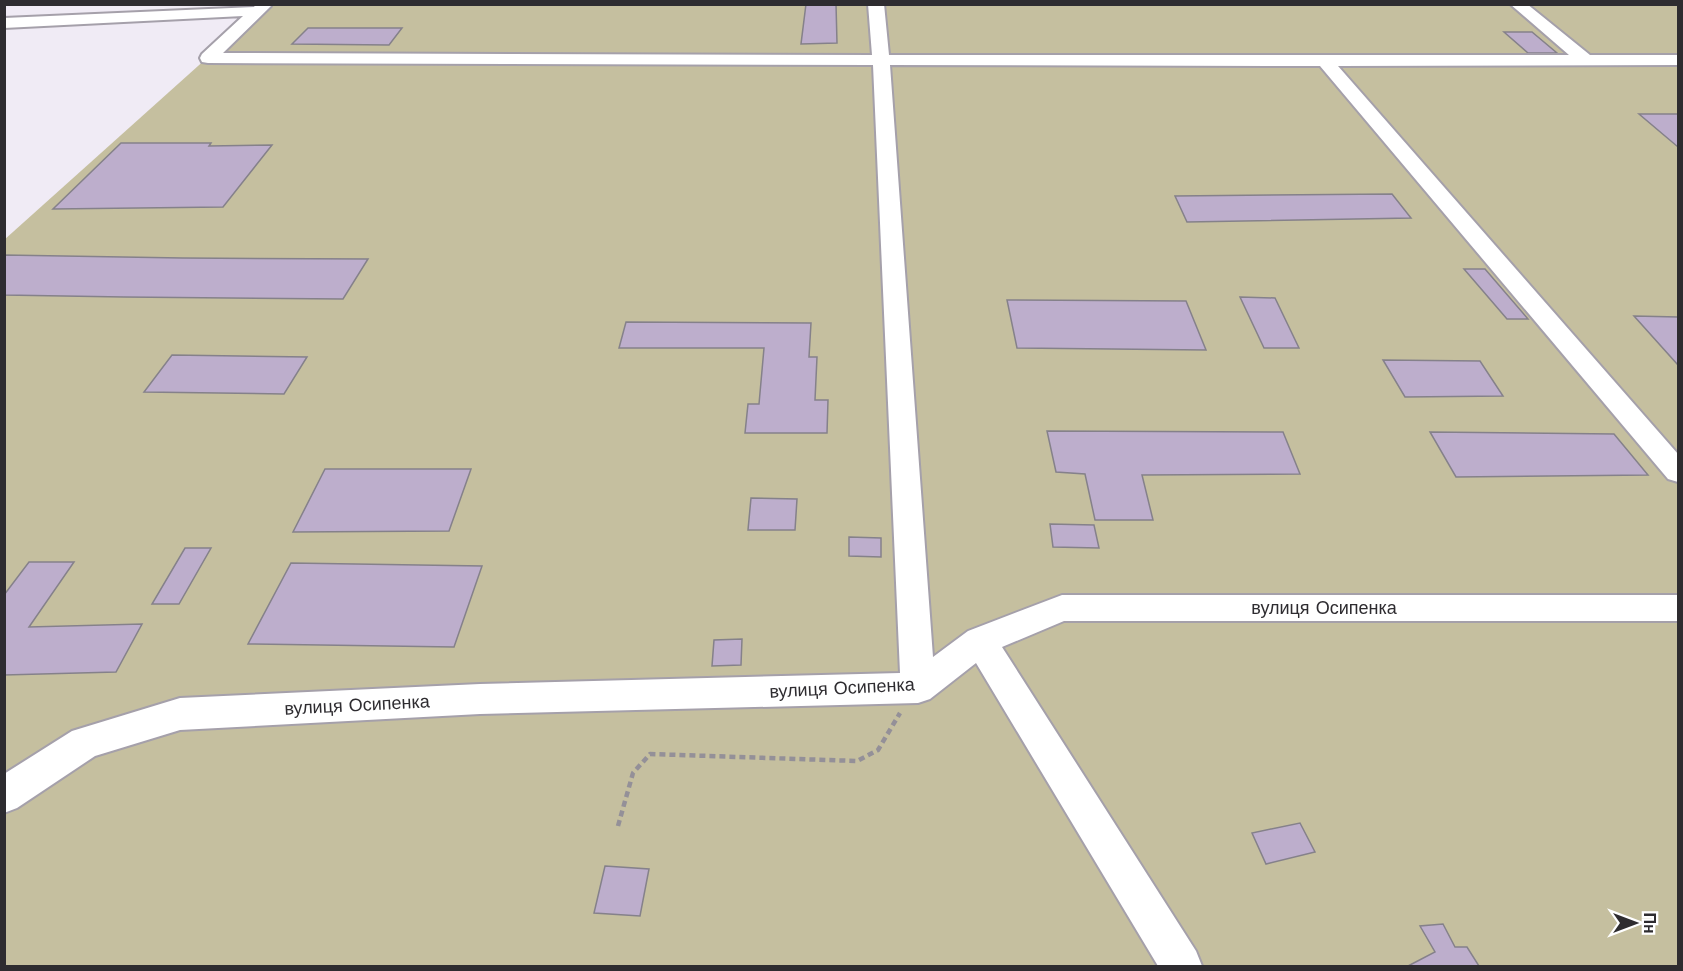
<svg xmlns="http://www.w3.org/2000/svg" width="1683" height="971" font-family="'Work Sans',sans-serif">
  <rect width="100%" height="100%" fill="#f0ebf5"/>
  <polygon fill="#c5bf9f" points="266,5 1678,5 1678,966 5,966 4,240"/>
  <g fill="#bdaecc" stroke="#85818a" stroke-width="1.5">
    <polygon points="806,4 836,4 837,43 801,44"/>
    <polygon points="308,28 402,28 389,45 292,44"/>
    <polygon points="1504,32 1532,32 1557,53 1528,53"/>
    <polygon points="1639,114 1678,114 1678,147"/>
    <polygon points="121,143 211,143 209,146 272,145 223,207 53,209"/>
    <polygon points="1392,194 1411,218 1187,222 1175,196"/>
    <polygon points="4,255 182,258 368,259 343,299 124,297 4,295"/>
    <polygon points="1464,269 1485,269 1528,319 1507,319"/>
    <polygon points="1240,297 1275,298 1299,348 1264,348"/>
    <polygon points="1007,300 1186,301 1206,350 1017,348"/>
    <polygon points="1634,316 1678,317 1678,365"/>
    <polygon points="626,322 811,323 809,357 817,357 815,400 828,400 827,433 745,433 748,404 759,404 764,348 619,348"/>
    <polygon points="172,355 307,357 284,394 144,392"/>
    <polygon points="1383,360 1480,361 1503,396 1405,397"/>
    <polygon points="1047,431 1283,432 1300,474 1142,475 1153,520 1095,520 1085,474 1056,472"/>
    <polygon points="1430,432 1614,434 1648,475 1456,477"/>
    <polygon points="325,469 471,469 449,531 293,532"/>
    <polygon points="751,498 797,499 795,530 748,530"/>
    <polygon points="1050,524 1094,525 1099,548 1053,547"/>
    <polygon points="849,537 881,538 881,557 849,556"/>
    <polygon points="185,548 211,548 179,604 152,604"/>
    <polygon points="29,562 74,562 29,627 142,624 116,672 4,675 4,595"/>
    <polygon points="291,563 482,566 454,647 248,644"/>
    <polygon points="742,639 741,665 712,666 714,640"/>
    <polygon points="1300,823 1315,852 1266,864 1252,833"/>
    <polygon points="605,866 649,869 640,916 594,913"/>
    <polygon points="1443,924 1455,947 1467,947 1479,966 1408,966 1435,952 1420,926"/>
  </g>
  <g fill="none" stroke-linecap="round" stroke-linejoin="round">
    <g stroke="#a5a0aa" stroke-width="4">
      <polygon id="minor" points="256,4 271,6 223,53 872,55 868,4 884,4 889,55 1569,55 1510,4 1527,4 1590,55 1678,55 1678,65 1338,66 1678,454 1678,482 1668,479 1320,66 890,65 933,657 968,631 1062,595 1678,595 1678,621 1064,621 1002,647 1196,951 1202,966 1158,966 976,663 930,699 918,703 480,714 180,730 95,756 17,808 4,813 4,774 72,731 180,698 480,684 900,673 873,65 208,63 202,62 200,58 202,54 243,16 4,28 4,18 254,7"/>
    </g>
    <polyline stroke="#949098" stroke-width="4.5" stroke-dasharray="6 4" stroke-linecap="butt" points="618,826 633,773 650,754 857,761 878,750 900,713"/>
    <use href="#minor" fill="#fff" fill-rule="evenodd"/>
  </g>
  <g text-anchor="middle" stroke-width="6" stroke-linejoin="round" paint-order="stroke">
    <g font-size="18" fill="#2e2c30" stroke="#fff">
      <text x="1324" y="614">вулиця Осипенка</text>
      <text transform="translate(842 688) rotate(-3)" y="6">вулиця Осипенка</text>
      <text transform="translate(357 705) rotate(-3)" y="6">вулиця Осипенка</text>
    </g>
  </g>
  <rect width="1683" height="971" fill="none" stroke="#2e2c30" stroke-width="12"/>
  <g transform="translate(1635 923) rotate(90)" stroke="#ffffff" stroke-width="4.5" paint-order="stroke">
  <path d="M0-4.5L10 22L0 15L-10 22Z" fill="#2e2c30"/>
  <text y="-9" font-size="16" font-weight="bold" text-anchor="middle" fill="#2e2c30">Пн</text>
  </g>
</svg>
